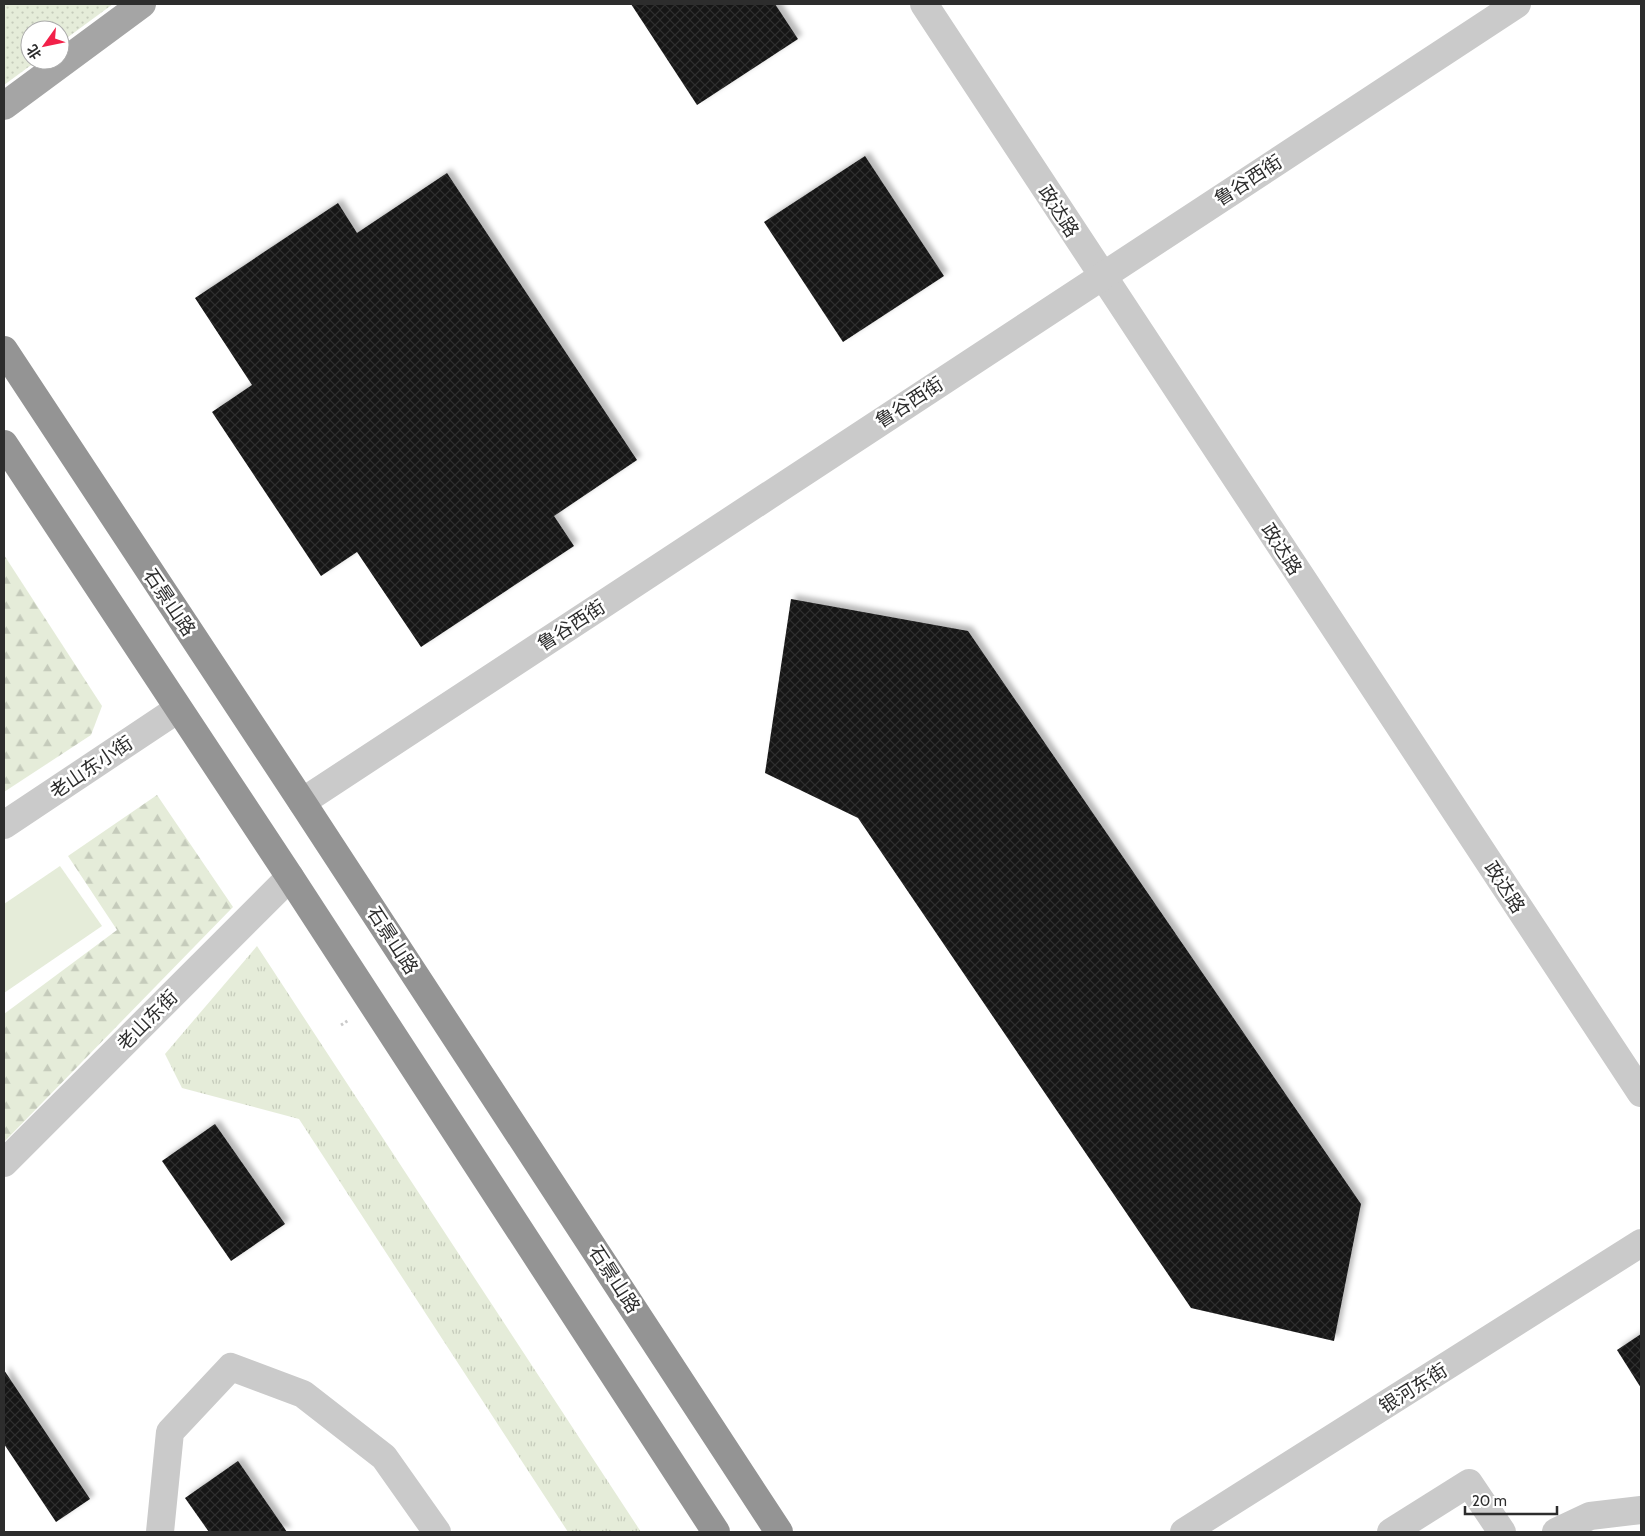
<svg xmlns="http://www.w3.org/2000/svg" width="1645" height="1536" font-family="Cabin,'Noto Sans SC',sans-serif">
  <defs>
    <pattern id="grass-dots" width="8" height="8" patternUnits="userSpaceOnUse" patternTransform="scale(1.25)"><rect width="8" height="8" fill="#e5ecd9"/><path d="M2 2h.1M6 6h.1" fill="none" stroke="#c5cbbb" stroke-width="1.8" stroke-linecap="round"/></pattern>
    <pattern id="forest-firs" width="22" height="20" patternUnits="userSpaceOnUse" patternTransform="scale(1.25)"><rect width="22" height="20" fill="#e5ecd9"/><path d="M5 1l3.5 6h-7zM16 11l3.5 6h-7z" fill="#c5cbbb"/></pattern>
    <pattern id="park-tufts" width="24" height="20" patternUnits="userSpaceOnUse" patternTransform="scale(1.25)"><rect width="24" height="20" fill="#e5ecd9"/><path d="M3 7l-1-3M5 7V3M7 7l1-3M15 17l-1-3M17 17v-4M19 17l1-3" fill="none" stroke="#c5cbbb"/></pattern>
    <pattern id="building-cross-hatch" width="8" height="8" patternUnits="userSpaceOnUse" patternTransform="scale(1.25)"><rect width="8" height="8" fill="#141414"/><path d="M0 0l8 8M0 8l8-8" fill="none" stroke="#2e2e2e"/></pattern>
    <filter id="shadow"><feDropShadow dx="4.5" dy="-4.5" stdDeviation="2.5" flood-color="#0004"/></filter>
  </defs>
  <rect width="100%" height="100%" fill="#fff"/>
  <polygon fill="url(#grass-dots)" points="4,4 113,4 60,43 60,30 30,30 30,60 38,60 4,85"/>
  <g fill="url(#forest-firs)">
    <polygon points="4,555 102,706 91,735 4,792"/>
    <polygon points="157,795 233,907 4,1142 4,1014 117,930 68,856"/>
  </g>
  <polygon fill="url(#park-tufts)" points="257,946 641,1532 568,1532 299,1119 182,1088 165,1054"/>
  <polygon fill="#e5ecd9" points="60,866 102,926 4,993 4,904"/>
  <g fill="url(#building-cross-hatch)" filter="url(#shadow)">
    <polygon points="631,4 775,4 798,39 697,105"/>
    <polygon points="865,156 944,276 843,342 764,222"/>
    <polygon points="447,173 637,460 554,516 574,546 421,647 357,552 321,576 212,412 252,385 195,298 338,203 357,233"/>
    <polygon points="791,599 968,631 1361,1204 1334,1341 1191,1308 858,818 765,773"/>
    <polygon points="215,1124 285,1224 231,1261 162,1161"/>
    <polygon points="1641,1334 1641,1388 1617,1350"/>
    <polygon points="4,1370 90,1499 56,1522 4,1444"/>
    <polygon points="238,1461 287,1532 209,1532 185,1498"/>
  </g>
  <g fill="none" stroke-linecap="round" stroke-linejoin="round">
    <polyline stroke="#cacaca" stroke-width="3" stroke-dasharray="2.5 2.5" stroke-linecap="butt" points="341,1025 349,1020"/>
    <g stroke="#cacaca" stroke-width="28">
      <polyline points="924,4 1641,1093"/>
      <polyline points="302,802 1517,4"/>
      <polyline points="4,825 178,709"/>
      <polyline points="4,1163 290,877"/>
      <polyline points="160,1532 170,1432 231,1367 303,1394 384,1457 437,1532"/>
      <polyline points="1184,1532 1641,1243"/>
      <polyline points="1391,1532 1469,1483 1502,1532"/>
      <polyline points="1556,1532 1590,1516 1641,1510"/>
    </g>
    <polyline stroke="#a5a5a5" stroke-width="28" points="4,106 142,4"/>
    <g stroke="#949494" stroke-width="28">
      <polyline points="4,350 302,802 779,1532"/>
      <polyline points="4,444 290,877 716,1532"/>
    </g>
  </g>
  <g text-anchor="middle" stroke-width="5" stroke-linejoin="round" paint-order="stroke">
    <g font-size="19" fill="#2d2d2d" stroke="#fff">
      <text transform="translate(1248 180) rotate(-33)" y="7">鲁谷西街</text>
      <text transform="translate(1059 211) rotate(57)" y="7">政达路</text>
      <text transform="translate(909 402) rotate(-33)" y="7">鲁谷西街</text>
      <text transform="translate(1282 549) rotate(57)" y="7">政达路</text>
      <text transform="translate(170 602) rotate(56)" y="7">石景山路</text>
      <text transform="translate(571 625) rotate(-33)" y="7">鲁谷西街</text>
      <text transform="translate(91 767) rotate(-34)" y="7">老山东小街</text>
      <text transform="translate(1505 887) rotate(57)" y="7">政达路</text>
      <text transform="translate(393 940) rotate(57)" y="7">石景山路</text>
      <text transform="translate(147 1020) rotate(-45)" y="7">老山东街</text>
      <text transform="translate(615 1279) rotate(57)" y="7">石景山路</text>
      <text transform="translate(1413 1388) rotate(-32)" y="7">银河东街</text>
    </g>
  </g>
  <rect width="1645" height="1536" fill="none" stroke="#2d2d2d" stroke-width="10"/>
  <g transform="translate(45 45) rotate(237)"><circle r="24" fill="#ffffff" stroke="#ababab"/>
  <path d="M0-4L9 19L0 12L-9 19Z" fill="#f22149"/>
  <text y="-8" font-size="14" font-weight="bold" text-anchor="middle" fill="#2d2d2d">北</text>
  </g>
  <path d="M1465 1506v8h92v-8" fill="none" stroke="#2d2d2d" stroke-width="2.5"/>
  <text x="1472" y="1506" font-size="15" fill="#2d2d2d" stroke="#ffffff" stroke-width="4" paint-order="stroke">20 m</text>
</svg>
